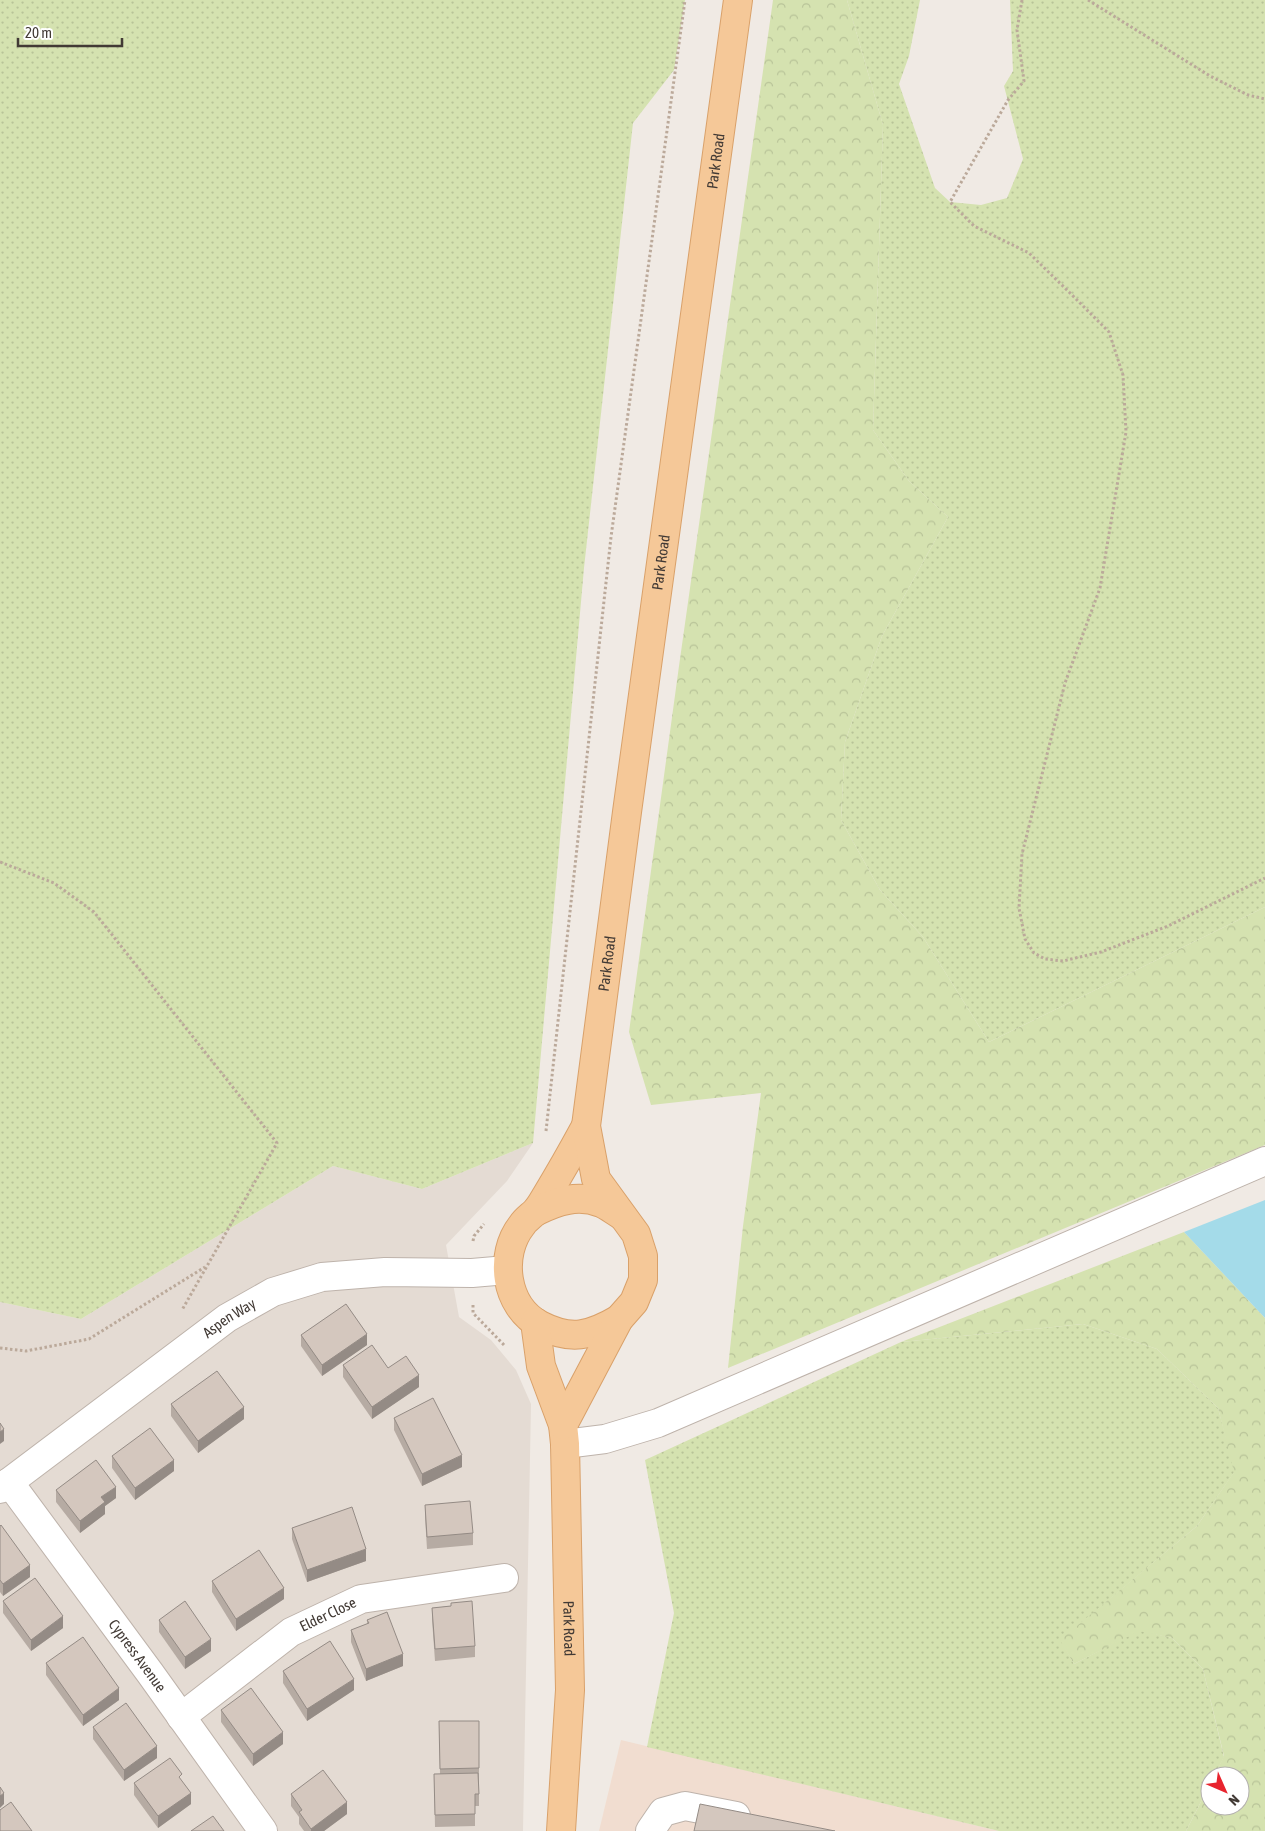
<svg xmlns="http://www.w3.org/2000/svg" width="1265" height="1831" font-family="'Asap Condensed',sans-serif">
  <defs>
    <pattern id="grass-dots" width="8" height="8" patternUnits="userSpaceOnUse" patternTransform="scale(1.25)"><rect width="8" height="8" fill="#d5e2b0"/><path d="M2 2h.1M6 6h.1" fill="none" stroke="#b8c398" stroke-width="1.8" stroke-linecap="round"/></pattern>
    <pattern id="forest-crowns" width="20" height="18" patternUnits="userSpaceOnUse" patternTransform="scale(1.25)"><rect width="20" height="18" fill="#d5e2b0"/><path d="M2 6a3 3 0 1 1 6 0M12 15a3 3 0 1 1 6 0" fill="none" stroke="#b8c398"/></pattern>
  </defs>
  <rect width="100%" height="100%" fill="#f0eae4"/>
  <polygon fill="#e4dbd3" points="533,1143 507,1181 446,1245 459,1317 491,1340 516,1370 531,1404 523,1831 0,1831 0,1302 81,1319 333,1166 422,1189"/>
  <polygon fill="#f1ddd0" points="621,1740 999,1831 599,1831"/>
  <g fill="url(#grass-dots)">
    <polygon points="0,0 685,0 674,70 633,123 584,568 533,1143 422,1189 333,1166 81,1319 0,1302"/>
    <polygon points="847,0 920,0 909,56 899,84 935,188 950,202 981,205 1007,198 1023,159 1004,86 1013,71 1010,0 1265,0 1265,907 989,1042 923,937 880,890 841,820 845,742 882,636 948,517 909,481 873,430 883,125"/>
    <polygon points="1083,1324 1157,1349 1218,1408 1235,1471 1197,1526 1061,1640 1074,1664 1139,1630 1172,1638 1203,1669 1224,1757 1214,1776 1210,1776 1210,1784 1186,1831 999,1831 647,1747 674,1613 645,1460 901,1342"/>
  </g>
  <g fill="url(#forest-crowns)">
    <polygon points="773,0 847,0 883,125 873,430 909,481 948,517 882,636 845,742 841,820 880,890 923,937 989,1042 1265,907 1265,1145 728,1368 743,1226 761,1093 651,1105 629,1032 679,666"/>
    <polygon points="1184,1232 1265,1318 1265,1831 1186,1831 1210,1784 1210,1806 1240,1806 1240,1776 1214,1776 1224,1756 1203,1669 1172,1638 1139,1631 1074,1664 1060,1640 1197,1526 1234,1472 1218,1408 1157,1349 1083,1324 901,1342"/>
  </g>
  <polygon fill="#a4dbe9" points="1265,1200 1265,1318 1184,1232"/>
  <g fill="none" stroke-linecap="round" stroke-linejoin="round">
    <g stroke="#beb3ab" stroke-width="30">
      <g id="minor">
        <polyline points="565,1444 605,1439 658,1423 1265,1161"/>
        <path id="s1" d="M9 1482 150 1673 263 1831"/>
        <path id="s2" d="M0 1489 227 1318 273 1292 322 1277 385 1272 472 1273 507 1270"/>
        <path id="s3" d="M181 1717 291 1632 361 1599 504 1578"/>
        <polyline points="650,1831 663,1812 685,1806 736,1816"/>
      </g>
    </g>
    <g stroke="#d9a16a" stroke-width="30">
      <g id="major">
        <path d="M586 1126C573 1150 560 1173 546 1196 543 1201 540 1207 535 1212 531 1216 525 1220 522 1225 498 1255 505 1306 540 1325 571 1341 590 1336 619 1319"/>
        <path d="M537 1211C557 1201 578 1194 601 1203 608 1206 614 1211 621 1215"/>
        <path id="s4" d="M535 1322 541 1366 563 1425 565 1444 570 1690 561 1831"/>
        <path id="s5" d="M563 1425 619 1319 634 1302 643 1280V1256L636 1234 596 1179 586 1126 627 812 738 0"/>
      </g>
    </g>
    <g stroke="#bba99a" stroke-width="3" stroke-dasharray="2.5 2.5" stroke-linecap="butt">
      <polyline points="1022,0 1017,30 1024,81 1008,100 950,202 974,226 1029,253 1070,293 1109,332 1123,375 1126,432 1100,588 1065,683 1022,854 1019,908 1025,939 1034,953 1045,959 1063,961 1101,952 1168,926 1265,878"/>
      <polyline points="1088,0 1210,76 1248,95 1265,99"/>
      <polyline points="0,862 54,883 94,912 277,1143 182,1310"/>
      <polyline points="546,1131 611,537 685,0"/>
      <polyline points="473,1241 474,1236 484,1224"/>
      <polyline points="473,1305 473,1313 505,1346"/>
      <polyline points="0,1348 26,1351 89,1339 205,1267"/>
    </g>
    <use href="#minor" stroke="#fff" stroke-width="28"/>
    <use href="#major" stroke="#f5c898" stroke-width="28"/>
  </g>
  <g fill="#b6aba3">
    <polygon points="301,1335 367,1345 322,1376 301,1346"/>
    <polygon points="343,1365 388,1368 419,1387 372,1419 343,1377"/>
    <polygon points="171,1404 244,1419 198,1453 171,1416"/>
    <polygon points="394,1418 462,1467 422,1486 394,1430"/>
    <polygon points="112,1456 174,1471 135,1500 112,1468"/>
    <polygon points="56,1490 116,1498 105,1506 105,1514 80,1533 56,1502"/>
    <polygon points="425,1505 473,1533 473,1545 427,1549 425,1517"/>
    <polygon points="0,1526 30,1577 3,1596 0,1592"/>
    <polygon points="292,1528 366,1561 307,1582 292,1539"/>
    <polygon points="212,1581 284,1599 236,1631 212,1592"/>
    <polygon points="3,1601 63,1628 31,1651 3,1613"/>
    <polygon points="451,1603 475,1646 475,1657 435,1661 432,1619 432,1608 451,1606"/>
    <polygon points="159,1620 211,1651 185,1669 159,1632"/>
    <polygon points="367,1620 403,1666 366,1681 351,1642 351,1630 367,1624"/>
    <polygon points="46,1663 119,1700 83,1726 46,1675"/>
    <polygon points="283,1671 354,1690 307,1721 283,1683"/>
    <polygon points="221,1710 283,1744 253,1766 221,1722"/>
    <polygon points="439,1721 479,1768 479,1806 475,1806 475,1826 435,1827 434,1774 440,1774"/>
    <polygon points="93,1727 157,1758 124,1781 93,1739"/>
    <polygon points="182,1781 191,1804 158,1828 134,1795 134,1783"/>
    <polygon points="291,1794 347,1814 324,1831 304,1831 299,1824 299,1817 291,1806"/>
  </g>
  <g fill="#948b85">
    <polygon points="367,1334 367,1345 322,1376 322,1365"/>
    <polygon points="419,1375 419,1387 372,1419 372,1407"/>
    <polygon points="244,1407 244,1419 198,1453 198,1441"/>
    <polygon points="4,1429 4,1441 0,1444 0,1432"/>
    <polygon points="462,1455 462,1467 422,1486 422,1474"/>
    <polygon points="174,1460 174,1471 135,1500 135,1488"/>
    <polygon points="116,1487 116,1498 105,1506 105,1514 80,1533 80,1521 101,1497"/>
    <polygon points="366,1549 366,1561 307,1582 307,1570"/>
    <polygon points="30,1565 30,1577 3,1596 3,1584"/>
    <polygon points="284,1588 284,1599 236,1631 236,1619"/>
    <polygon points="63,1616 63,1628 31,1651 31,1640"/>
    <polygon points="211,1639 211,1651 185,1669 185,1657"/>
    <polygon points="403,1654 403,1666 366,1681 366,1669"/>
    <polygon points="354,1679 354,1690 307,1721 307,1709"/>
    <polygon points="119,1688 119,1700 83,1726 83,1715"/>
    <polygon points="283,1732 283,1744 253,1766 253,1754"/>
    <polygon points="157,1746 157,1758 124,1781 124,1770"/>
    <polygon points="4,1793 4,1804 0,1808 0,1796"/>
    <polygon points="191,1793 191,1804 158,1828 158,1816"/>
    <polygon points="347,1802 347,1814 324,1831 311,1831 311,1829"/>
  </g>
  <g fill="#d4c7be" stroke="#948b85">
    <polygon points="346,1304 367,1334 322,1365 301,1335"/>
    <polygon points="372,1345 388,1368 406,1356 419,1375 372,1407 343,1365"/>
    <polygon points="217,1371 244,1407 198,1441 171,1404"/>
    <polygon points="433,1398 462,1455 422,1474 394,1418"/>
    <polygon points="0,1423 4,1429 0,1432"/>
    <polygon points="150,1428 174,1460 135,1488 112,1456"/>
    <polygon points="96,1460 116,1487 101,1497 105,1502 80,1521 56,1490"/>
    <polygon points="470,1501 473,1533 427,1537 425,1505"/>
    <polygon points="352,1507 366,1549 307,1570 292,1528"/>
    <polygon points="1,1525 30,1565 3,1584 0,1580 0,1526"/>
    <polygon points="259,1550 284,1588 236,1619 212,1581"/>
    <polygon points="35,1578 63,1616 31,1640 3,1601"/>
    <polygon points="185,1601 211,1639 185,1657 159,1620"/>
    <polygon points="472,1601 475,1646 435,1649 432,1608 451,1606 451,1603"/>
    <polygon points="387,1612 403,1654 366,1669 351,1630 369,1623 367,1620"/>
    <polygon points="83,1637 119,1688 83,1715 46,1663"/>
    <polygon points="330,1641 354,1679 307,1709 283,1671"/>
    <polygon points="251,1688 283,1732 253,1754 221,1710"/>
    <polygon points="126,1703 157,1746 124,1770 93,1727"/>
    <polygon points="439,1721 479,1721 479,1768 440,1769"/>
    <polygon points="170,1758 182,1774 179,1777 191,1793 158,1816 134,1783"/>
    <polygon points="323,1770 347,1802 311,1829 299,1812 302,1810 291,1794"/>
    <polygon points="478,1773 479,1794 475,1794 475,1814 435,1815 434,1774"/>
    <polygon points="0,1787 4,1793 0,1796"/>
    <polygon points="11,1802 32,1831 0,1831 0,1810"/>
    <polygon points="700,1804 835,1831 694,1831"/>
    <polygon points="213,1816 224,1831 191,1831"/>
  </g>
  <g text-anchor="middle" stroke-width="4" stroke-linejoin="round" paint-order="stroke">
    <g font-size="15" fill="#423a35" stroke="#fff">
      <text dy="5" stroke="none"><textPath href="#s5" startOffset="1309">Park Road</textPath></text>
      <text dy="5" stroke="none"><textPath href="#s5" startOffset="904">Park Road</textPath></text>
      <text dy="5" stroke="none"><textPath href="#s5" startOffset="499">Park Road</textPath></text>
      <text dy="5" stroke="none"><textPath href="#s2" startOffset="286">Aspen Way</textPath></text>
      <text dy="5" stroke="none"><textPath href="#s3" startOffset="180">Elder Close</textPath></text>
      <text dy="5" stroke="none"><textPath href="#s4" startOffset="311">Park Road</textPath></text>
      <text dy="5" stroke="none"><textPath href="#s1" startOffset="216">Cypress Avenue</textPath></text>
    </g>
  </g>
  <g transform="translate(1225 1791) rotate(135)"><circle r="24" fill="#ffffff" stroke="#b3b0ae"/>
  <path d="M0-4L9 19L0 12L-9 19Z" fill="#e8242e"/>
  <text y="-8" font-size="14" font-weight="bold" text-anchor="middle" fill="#423a35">N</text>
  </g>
  <path d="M18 38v8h104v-8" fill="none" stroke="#423a35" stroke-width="2.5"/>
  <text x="25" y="38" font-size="15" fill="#423a35" stroke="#ffffff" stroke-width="4" paint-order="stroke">20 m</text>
</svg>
